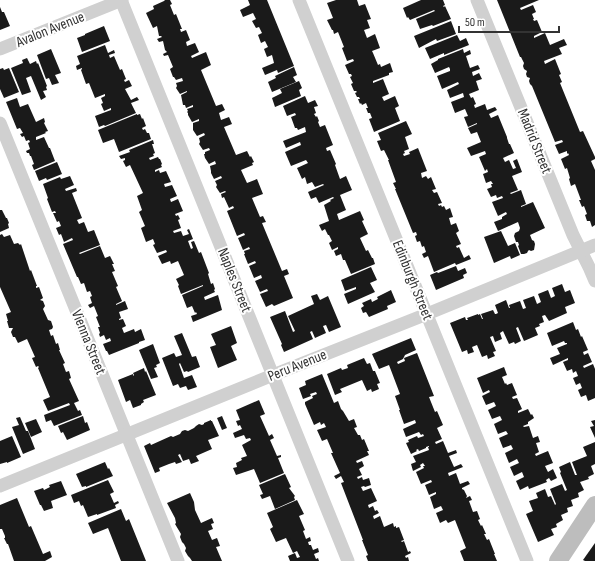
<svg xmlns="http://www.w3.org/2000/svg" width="595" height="561" font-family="'Sofia Sans Condensed',sans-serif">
  <rect width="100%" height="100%" fill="#fff"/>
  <g fill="#1a1a1a">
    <polygon points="165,0 170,0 172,4 170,5 174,15 176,14 182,29 180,29 181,32 186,30 190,40 186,42 187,46 195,43 199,52 191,56 192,58 206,52 211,65 201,70 216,106 222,104 225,110 219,113 221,120 229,117 232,124 224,127 236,155 247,151 250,157 251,156 254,162 252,163 253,165 241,170 247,183 257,179 263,194 252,198 260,217 263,216 266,222 262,223 282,271 287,269 289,274 284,276 293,298 274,306 272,304 266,307 260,294 268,291 267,289 260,292 255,281 262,278 261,275 254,278 249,266 256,263 255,261 248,264 244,254 245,254 244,251 250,249 249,247 243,250 238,238 245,235 244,233 237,236 227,211 234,208 233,206 229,208 224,197 222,198 221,194 226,192 225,191 220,193 216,187 217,185 215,181 222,178 221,176 214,179 211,173 211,171 210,166 216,164 215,161 209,164 205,158 204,154 205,154 205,152 210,150 209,148 203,150 199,144 200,142 199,138 205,135 204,133 197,136 193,130 193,123 199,121 199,119 192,122 188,115 188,113 187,112 188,111 187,109 193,107 193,105 186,108 185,105 183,105 181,95 187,92 187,91 180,94 176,88 177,86 176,83 183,81 182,78 176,80 174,77 173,77 170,69 173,67 168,55 164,56 163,54 167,52 165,50 163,41 159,42 157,39 162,37 161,36 159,36 157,26 153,28 146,13 154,9 153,6 164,1"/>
    <polygon points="248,0 267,0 294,66 278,73 277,70 265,75 262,68 274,63 272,55 267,57 264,49 268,47 265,41 261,43 258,35 262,33 259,27 256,28 252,21 256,19 253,13 243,17 240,10 250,5"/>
    <polygon points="336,0 357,0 359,6 365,4 371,19 367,20 370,28 364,30 367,38 375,34 380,48 372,51 373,53 378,65 380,64 381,67 390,63 393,72 389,73 389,75 373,81 373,83 383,79 389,94 382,97 384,101 395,96 399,106 395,108 400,121 374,132 369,119 372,118 370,113 368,113 366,108 368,108 366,103 362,105 361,103 360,104 358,99 360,99 359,97 357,97 355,93 357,92 356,91 354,91 351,84 353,83 350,77 352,76 351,74 349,74 345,65 354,61 353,59 347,61 342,48 344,47 338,32 334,34 333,30 332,30 327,20 333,18 327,3"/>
    <polygon points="421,0 443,0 445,5 443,6 444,7 445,6 451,19 433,26 432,25 420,29 416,19 435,11 434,10 410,20 408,17 407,18 403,8"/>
    <polygon points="497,0 539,0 520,8 521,10 533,5 536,12 532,14 534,19 533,19 534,21 537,20 542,32 534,36 534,38 545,33 550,45 564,39 567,45 559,48 562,54 544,61 545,64 555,59 561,74 559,75 562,82 560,83 580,132 583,131 595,157 595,159 591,161 595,170 595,225 592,227 590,221 587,221 585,215 587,214 584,206 582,207 579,200 581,200 575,184 571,186 569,179 570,178 567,168 565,169 561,159 569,155 568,153 567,154 567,151 559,154 555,145 563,142 562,140 555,142 532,86 530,84 529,81 530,78 527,77 526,74 527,71 524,69 523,66 524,63 521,57 520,57"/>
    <polygon points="0,7 2,12 4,12 10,26 0,30"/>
    <polygon points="451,21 456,34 437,41 436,39 419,48 414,36"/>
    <polygon points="104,26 110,41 82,52 77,38 85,35 85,34"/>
    <polygon points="457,35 460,41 466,38 469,45 444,55 444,53 430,59 425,48"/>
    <polygon points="105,45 108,53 114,50 115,53 109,55 110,58 114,56 120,70 122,69 126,79 124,80 125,82 129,80 132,86 125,89 131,100 137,97 139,100 131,103 136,113 105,126 104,125 99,127 95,116 111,110 111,108 104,111 101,104 103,103 101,98 105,96 105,94 95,98 89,83 86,84 81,70 82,69 82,68 77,70 76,66 80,64 77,56"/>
    <polygon points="51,49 61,73 55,75 59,83 52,85 49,78 46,79 37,55"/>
    <polygon points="463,49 464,53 470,50 471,54 466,56 470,68 478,65 480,69 472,72 473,76 479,73 482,79 476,81 479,90 469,94 471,98 473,97 476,104 474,105 475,108 485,104 487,110 495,107 497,110 489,114 491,118 498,115 507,137 507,138 509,144 510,144 514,153 503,158 505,162 509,160 513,169 516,168 513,161 517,159 522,172 512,176 518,190 510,193 511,194 521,190 526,204 521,206 521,207 533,202 545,228 530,235 532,240 534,241 535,244 534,250 531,251 529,250 528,251 527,253 524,254 521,254 518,246 519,245 518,242 516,242 514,236 515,233 519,231 520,228 518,222 498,231 494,222 502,219 502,217 507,214 506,212 498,216 492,202 503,198 502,196 497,198 496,195 491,197 487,189 492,187 491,184 493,184 491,181 486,183 483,174 488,172 487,169 485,171 479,157 486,154 485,151 471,156 467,148 481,142 477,132 471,134 468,128 477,124 477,123 468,127 464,117 468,116 465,109 455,113 451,102 464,97 463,93 450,98 447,90 459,84 458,82 442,89 437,76 450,71 450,69 449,67 435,73 431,64 438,60 438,59"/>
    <polygon points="27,58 30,64 36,61 37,64 38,63 47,86 46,87 47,90 43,91 46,97 41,100 31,76 26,78 31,92 22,95 11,68 23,63 22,60"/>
    <polygon points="294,67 297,75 293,77 296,82 272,92 268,82 276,78 275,76"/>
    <polygon points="3,68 4,70 9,68 19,92 4,98 0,89 0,69"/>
    <polygon points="299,81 302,88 299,90 301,96 275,107 272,98 282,93 280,89"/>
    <polygon points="305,96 308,103 315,100 318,106 314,107 316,113 314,114 316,117 317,116 319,121 318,122 320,127 325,125 333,145 326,148 327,151 330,150 336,164 335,165 340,179 346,176 352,190 340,195 346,210 337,214 339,220 360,211 364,220 362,221 368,234 360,238 366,251 368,250 372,258 373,258 375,264 351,274 345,260 343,260 341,254 336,256 334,251 338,249 338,247 332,250 329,243 332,241 329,235 328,235 325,229 322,231 319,225 329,221 324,205 331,201 330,200 334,198 333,197 319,203 316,197 311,199 308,192 324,185 323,184 315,187 312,182 307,184 305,177 302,179 297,168 308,163 306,160 291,166 285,152 301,145 300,142 286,148 283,141 306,132 305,127 298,130 297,128 295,128 291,117 296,115 295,113 287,116 283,106"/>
    <polygon points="17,98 20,107 28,104 36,122 44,118 45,122 44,123 48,131 45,132 46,133 36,137 36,140 44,137 49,148 50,148 55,161 34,170 32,165 34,164 31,156 30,156 29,153 27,153 26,151 30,149 28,143 30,142 29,140 26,141 24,136 22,137 20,134 23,133 20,128 17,129 6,102"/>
    <polygon points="137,114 137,115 140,114 142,119 143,118 146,126 142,128 143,130 145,129 147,133 149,133 151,139 119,152 114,139 103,143 98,130"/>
    <polygon points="406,121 412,134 405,137 409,149 404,151 405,153 403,154 404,156 410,154 409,152 418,148 427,171 421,173 422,178 426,176 428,179 431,177 436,189 432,190 434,193 437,192 442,203 438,204 439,206 441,205 442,207 444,206 446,210 450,208 453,217 449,218 451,225 456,223 459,231 456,233 461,244 456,246 457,248 459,247 464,258 469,255 471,259 456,265 455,263 434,272 428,256 424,258 422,254 426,252 424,246 422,247 420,241 417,242 415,236 417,235 416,232 413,233 395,189 396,189 393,183 396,182 388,160 389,160 384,150 381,151 377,141 381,140 378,133"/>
    <polygon points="153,140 154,144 152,144 155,153 153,154 154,156 149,158 150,160 158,157 159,159 160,159 162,164 161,165 162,167 155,170 155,172 159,170 160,173 166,171 171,182 164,184 165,187 172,185 177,196 170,199 171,202 178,199 183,211 175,214 176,216 178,215 180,219 178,220 181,228 173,231 174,233 181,231 183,236 189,234 187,230 189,229 193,239 188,241 191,249 193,248 191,242 194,241 199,253 201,252 209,273 208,274 211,284 213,283 215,289 214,290 215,292 204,297 205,300 218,295 222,310 193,322 191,316 197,314 196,312 195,313 192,306 187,308 182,295 203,286 203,285 181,294 178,286 179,285 176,279 184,275 178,261 171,264 170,261 162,264 158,256 167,252 166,250 157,253 153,245 155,244 153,239 146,242 141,228 145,226 139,212 142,210 137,196 143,193 130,165 126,167 123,161 125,160 125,158 121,159 119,156 130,152 129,150"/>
    <polygon points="57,162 62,174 47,180 46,178 39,181 35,171"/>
    <polygon points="70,176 74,185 65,189 66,191 76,188 77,191 72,193 82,218 77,220 79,224 84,222 88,232 94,230 100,245 79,253 80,254 100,246 105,258 110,256 114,264 112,264 115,271 112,272 118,286 116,287 122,301 116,304 116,305 125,301 128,309 119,312 121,318 119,319 119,320 123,319 126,326 122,328 124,333 134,329 135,332 141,329 145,340 139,342 139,343 109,355 107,351 106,351 103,344 111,341 110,338 106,340 104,335 100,337 99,334 100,333 98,327 100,327 96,317 98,316 94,306 90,308 88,305 92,303 90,297 92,296 90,291 87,292 84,283 81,284 78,277 77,277 63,244 73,240 72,238 64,242 61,234 59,235 56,228 61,226 59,221 57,222 53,213 56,213 55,211 52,212 47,199 48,198 43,184 60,177 61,179"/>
    <polygon points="0,210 2,210 6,218 7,218 9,223 8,224 9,228 0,232"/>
    <polygon points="501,231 508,246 515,243 520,255 511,259 510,256 494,263 484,237"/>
    <polygon points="2,234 4,237 10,235 14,244 18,243 20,245 21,244 30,271 31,270 37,286 36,286 36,288 39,287 43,298 40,300 43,301 45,306 43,309 48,320 51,321 53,327 52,329 49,330 51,336 53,335 56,344 58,343 60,350 59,350 65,363 63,364 66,372 69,371 71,378 69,379 79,401 74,403 78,411 80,410 82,415 54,426 51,420 46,422 44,415 70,405 69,403 48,411 43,400 50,397 38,368 39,367 38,366 36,367 32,358 35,357 27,339 18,343 15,337 13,337 11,332 13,328 9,328 7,321 8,321 6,314 11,312 0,287 0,235"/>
    <polygon points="456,266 458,271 465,268 467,273 463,275 464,278 436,290 430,275 437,272 438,273"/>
    <polygon points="371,267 377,280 370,283 375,292 348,304 344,294 356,289 356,287 345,291 341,280"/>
    <polygon points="562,284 565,292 570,290 575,303 565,307 567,313 549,321 545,315 542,316 544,322 539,324 540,326 535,328 538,335 524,341 518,327 516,328 521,341 515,344 514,342 509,344 503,331 500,333 502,339 495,342 493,336 490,337 496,351 493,352 495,356 488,359 487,355 482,357 477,345 472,347 474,352 468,354 467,350 462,352 450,323 465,317 466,320 468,320 467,318 478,314 478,315 480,314 482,319 483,319 481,314 493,310 495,314 496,314 498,313 495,305 506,300 509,308 510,308 509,305 520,301 523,309 526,308 523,300 534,296 537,304 541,302 538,294 548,290 551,298 555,296 552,288"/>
    <polygon points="391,290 396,302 387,306 388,309 369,317 366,312 363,313 361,308 364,306 362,303 371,299 372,302 378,299 377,297"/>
    <polygon points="317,294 320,300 328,296 341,327 329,332 326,325 323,326 326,333 315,338 312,331 310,332 313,339 284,352 281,345 282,344 270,317 285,311 293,332 295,331 288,316 314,304 311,296"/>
    <polygon points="573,322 576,330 578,329 581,337 582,336 588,350 583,352 584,355 588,353 592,362 583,366 584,368 593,364 595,369 595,398 588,401 586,395 581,397 578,390 582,388 580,383 576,385 573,378 578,376 576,371 573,373 572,369 567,371 563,362 568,360 568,358 553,365 550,358 560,354 557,348 567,344 567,343 565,343 564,341 552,346 547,333"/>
    <polygon points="231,326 237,343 231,346 237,360 218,368 210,347 216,345 211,334"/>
    <polygon points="182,333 192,357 196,356 200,367 188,372 187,371 184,372 180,363 179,364 184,378 192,375 197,387 188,390 186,386 180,388 178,384 173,386 162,358 174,353 176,357 182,355 174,336"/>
    <polygon points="411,338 416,350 405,355 403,359 397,362 398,364 405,361 404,358 417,353 434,396 429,397 435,412 437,411 443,425 437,428 442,439 435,442 436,444 443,441 448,453 456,450 457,453 449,456 454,467 461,464 463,467 448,473 449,476 456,473 460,484 468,481 470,484 462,488 462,489 464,490 467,496 466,498 470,496 472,500 469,501 473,512 477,511 480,519 478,520 481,526 482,525 486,534 484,534 487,540 489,539 495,554 494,554 497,561 464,561 460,551 466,548 455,520 448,523 446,520 440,523 436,513 443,510 441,506 434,509 430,497 436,494 436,492 429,495 425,485 432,482 431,480 421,484 416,472 424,468 423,466 425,466 423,463 420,465 421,467 413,471 411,464 416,462 413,456 429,450 428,447 429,447 429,446 426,447 426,448 419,451 418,449 416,450 417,451 411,454 406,443 409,442 408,440 417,436 418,438 424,436 423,434 421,435 419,432 406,437 403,429 416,423 415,420 404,424 399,410 400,410 395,396 400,394 389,365 379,369 372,354"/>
    <polygon points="153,344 160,363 156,365 157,367 154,368 158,377 151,379 139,350"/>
    <polygon points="364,358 367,364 370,363 373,371 375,371 380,383 377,384 379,389 372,392 371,389 367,391 362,380 340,389 342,392 335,395 327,374 341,368 342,370 348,368 347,365"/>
    <polygon points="504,367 507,375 502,377 505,384 506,383 507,385 512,383 517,395 512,397 513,399 517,398 522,409 518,411 518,413 528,409 531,415 532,414 534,418 528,422 528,424 523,426 524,427 529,426 533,438 538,436 540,442 536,443 539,452 535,454 536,456 548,451 553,463 545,466 548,472 553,469 557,478 551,481 549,478 546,480 547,482 529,489 528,486 520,490 516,481 524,477 522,472 514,476 510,467 519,463 517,459 509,463 505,453 513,449 511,445 503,448 499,438 508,434 506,431 498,434 494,424 502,420 500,416 492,419 488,410 496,406 494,402 486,405 482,396 490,392 489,390 483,393 477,378"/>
    <polygon points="144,368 145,372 146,371 156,395 143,400 144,402 141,404 141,405 133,408 130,400 126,402 118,380 133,374 133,376 134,375 133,373"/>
    <polygon points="322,374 334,403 338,401 341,409 343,411 349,421 354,419 357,427 354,428 358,435 360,435 362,440 364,439 369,451 367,451 369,455 356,461 357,463 362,461 364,466 359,469 362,475 357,477 358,479 362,477 363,480 369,478 371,485 365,487 364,486 361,487 363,491 371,488 377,501 368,505 369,508 373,506 375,511 377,510 379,513 373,516 374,519 380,516 384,527 393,523 394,527 396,526 396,528 399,527 404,540 401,541 402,542 404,541 408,552 410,551 411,553 405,556 406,558 408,557 409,561 368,561 366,556 368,555 362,540 363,540 341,483 344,482 341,476 336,479 334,476 340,473 331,453 333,453 327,439 322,441 317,430 326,427 324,423 321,425 320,422 314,425 305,404 305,402 313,398 312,396 317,394 316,392 310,394 311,396 303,399 299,388 306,385 305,381"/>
    <polygon points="259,400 265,414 260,416 269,436 272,434 274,438 270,440 277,456 281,455 281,457 278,458 284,473 260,483 254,469 236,475 233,468 237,467 236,463 242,460 241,458 247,456 242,445 251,440 250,438 246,439 244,435 235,438 233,433 242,429 240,425 238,426 236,421 240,420 236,410"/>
    <polygon points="83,416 85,423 87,422 90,430 67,440 63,432 61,433 58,426"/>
    <polygon points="222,416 227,428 222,430 217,418"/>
    <polygon points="20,417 26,431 28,431 35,449 23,454 12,427 19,425 16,418"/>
    <polygon points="36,419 42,432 31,437 25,423"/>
    <polygon points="211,420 211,421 212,421 219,436 208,440 212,449 196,456 199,461 191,464 189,459 183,461 180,454 178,455 182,462 176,464 175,462 169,464 159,468 160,471 155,473 144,446 150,443 151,445 171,436 173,437 180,434 182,431 185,430 188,431 194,428 196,426 199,424 202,425 204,424 204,423"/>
    <polygon points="595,420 595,438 590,427 594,426 591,421"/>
    <polygon points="12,436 21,457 7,463 7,462 0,464 0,441"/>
    <polygon points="595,442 595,464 591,466 594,474 588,477 589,479 580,482 584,490 578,493 579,497 571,500 573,506 567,508 568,512 561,515 563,520 556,524 557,527 551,529 554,535 538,542 526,514 533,511 529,501 538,498 536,493 545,489 548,497 551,496 555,505 556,504 550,489 562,484 565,491 567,490 560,473 561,472 559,467 570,462 575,475 577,475 572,462 587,456 583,447"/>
    <polygon points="105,462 108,469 109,468 113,476 86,487 86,486 82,487 76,474"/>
    <polygon points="285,474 291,487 289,488 295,496 294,497 295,500 275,509 270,496 262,499 260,495 263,494 259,485"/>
    <polygon points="108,480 114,492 110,494 114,503 118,501 119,503 115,505 116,508 97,515 97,514 88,517 83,505 81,506 79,501 74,503 71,495"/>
    <polygon points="61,481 67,495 51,501 53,508 44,511 41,505 40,505 34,491 43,488 44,490 50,487 49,485"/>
    <polygon points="190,493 194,502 195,510 201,523 212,518 214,523 211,524 213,529 208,531 212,540 217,538 220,546 216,547 222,561 192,561 190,558 188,556 185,551 186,548 184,544 182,542 180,537 181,534 175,524 176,523 175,518 167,503"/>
    <polygon points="17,498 29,527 31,526 43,554 50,551 52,557 45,561 14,561 8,544 7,544 4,538 5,538 5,536 2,529 0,529 0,505"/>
    <polygon points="297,500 304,514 299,516 305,530 303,531 306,539 310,537 311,541 308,542 309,545 311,545 313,550 318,548 319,552 314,554 316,559 318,558 319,561 290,561 288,556 295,553 297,558 300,557 297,551 293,553 286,538 276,542 270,529 273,527 267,513"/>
    <polygon points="121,509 126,521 129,519 146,561 121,561 108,528 93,534 88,523"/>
    <polygon points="595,543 595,561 585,561 583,560"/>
  </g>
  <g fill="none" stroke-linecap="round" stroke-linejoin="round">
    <g stroke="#d0d0d0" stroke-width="13">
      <polyline points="121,0 348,561"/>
      <polyline points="299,0 527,561"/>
      <polyline points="477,0 573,235 589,267 595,281"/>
      <polyline points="0,49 122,0"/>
      <polyline points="0,123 178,561"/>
      <polyline points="0,486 273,375 427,314 595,245"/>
    </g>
    <polyline stroke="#bdbdbd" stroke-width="18" points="558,561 595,505"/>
  </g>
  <g text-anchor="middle" stroke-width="4" stroke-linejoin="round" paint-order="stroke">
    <g font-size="15" fill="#333" stroke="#fff">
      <text transform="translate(50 29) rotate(-22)" y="5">Avalon Avenue</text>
      <text transform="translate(535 141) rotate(68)" y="5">Madrid Street</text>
      <text transform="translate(235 280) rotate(68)" y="5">Naples Street</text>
      <text transform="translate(413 280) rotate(68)" y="5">Edinburgh Street</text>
      <text transform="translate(89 342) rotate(68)" y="5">Vienna Street</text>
      <text transform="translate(297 365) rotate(-22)" y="5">Peru Avenue</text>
    </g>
  </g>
  <path d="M459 26v6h100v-6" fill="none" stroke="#333333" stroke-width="2"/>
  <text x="465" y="26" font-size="12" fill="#333333" stroke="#ffffff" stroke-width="3" paint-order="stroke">50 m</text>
</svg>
